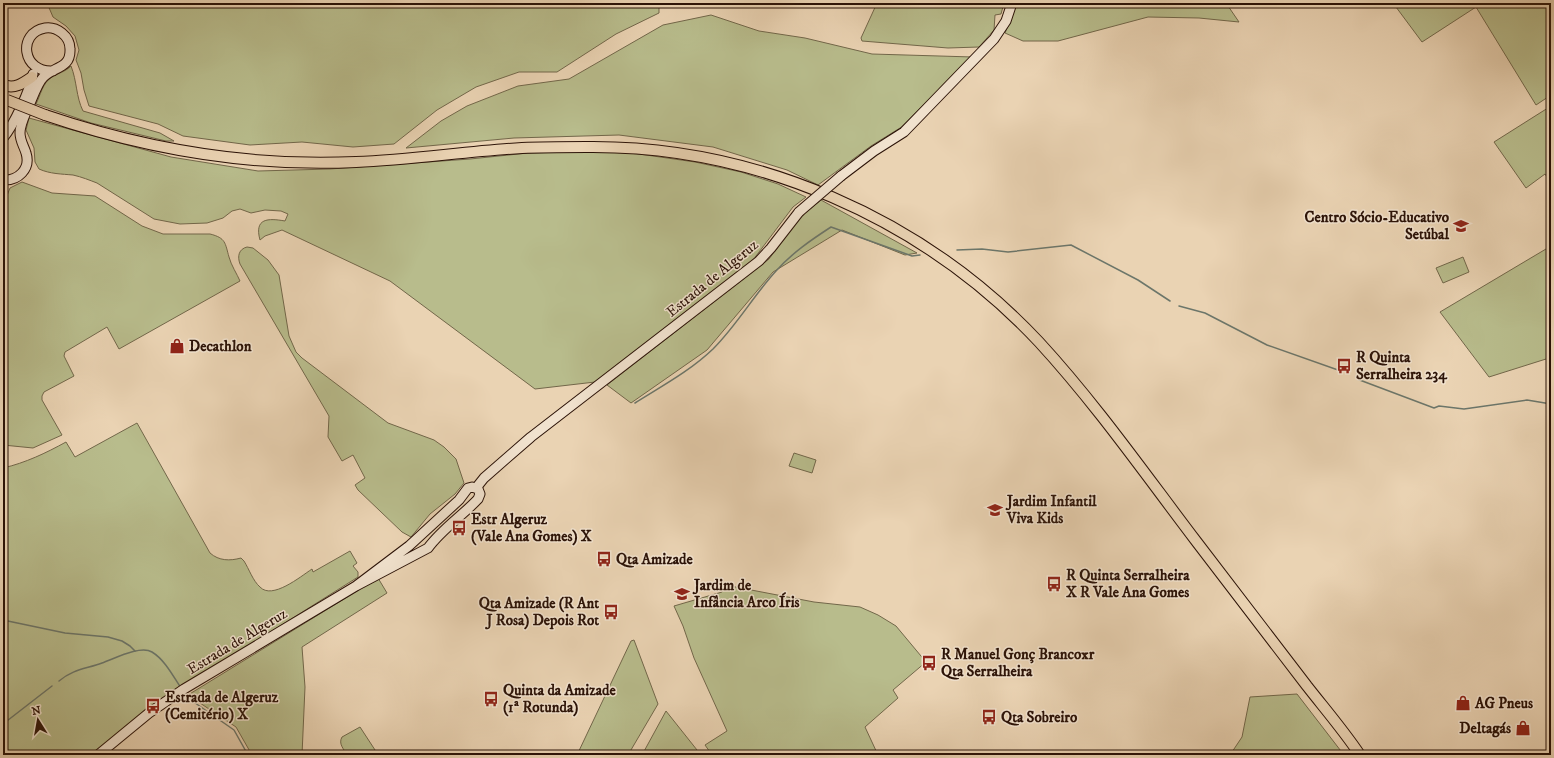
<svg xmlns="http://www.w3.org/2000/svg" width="1554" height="758" font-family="'IM FELL DW Pica',serif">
  <rect width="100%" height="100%" fill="#ead3b3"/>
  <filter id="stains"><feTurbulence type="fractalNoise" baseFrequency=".005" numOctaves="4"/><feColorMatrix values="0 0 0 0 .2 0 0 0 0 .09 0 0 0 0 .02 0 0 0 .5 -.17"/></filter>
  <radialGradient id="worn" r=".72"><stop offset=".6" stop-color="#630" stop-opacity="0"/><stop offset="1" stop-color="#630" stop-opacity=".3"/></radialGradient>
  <g fill="#b8bc8c" stroke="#72674a">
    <polygon points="47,3 659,3 659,13 616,34 557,72 519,72 476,87 437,110 394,144 353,147 302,142 250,145 183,136 158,124 89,106 84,90 81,73 76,60 79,50 75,36 66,26 53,17"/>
    <polygon points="877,3 1004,3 1001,14 995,15 994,30 979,47 948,48 862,41 861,38"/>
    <polygon points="1017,3 1226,3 1239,22 1199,18 1148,17 1058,41 1023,41 1005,33"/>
    <polygon points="1393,3 1551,3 1551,95 1536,105 1476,7 1422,42"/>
    <polygon points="711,15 759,31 805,38 872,54 973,57 900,128 871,146 818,185 787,170 713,147 619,135 514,138 406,148 441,121 467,106 518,86 569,79 663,25"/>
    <path d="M71 66C77 81 76 97 83 111L160 133 174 141H166L91 123 36 104C40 96 43 82 52 77 58 73 65 72 71 66Z"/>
    <polygon points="1551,106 1551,183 1545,174 1526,188 1494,142"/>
    <path d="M29 118 171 157 258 171 330 169 470 159 528 153 605 151 639 154 695 162 741 172 778 184 806 197 793 207 753 260 595 382 535 389 390 281 282 230 265 236 260 240C254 218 268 218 285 221L288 214 281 211 265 210 251 213 240 209 232 211 223 218 207 223 180 224 154 219 97 183C89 180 82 177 73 175 62 174 50 174 39 169L35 162 34 148 26 130Z"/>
    <path d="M22 182 52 193 95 196 142 226 163 234H210C226 238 225 243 229 257 231 265 237 274 240 281L119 349 107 327 65 352 64 356 74 376 44 392 42 396V400L62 435 33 448 3 445V212L6 198 10 188Z"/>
    <polygon points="821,200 917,253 905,255 842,230 773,272 707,350 631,403 607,385 769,259 801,216"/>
    <polygon points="1551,246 1551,298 1548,302 1551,304 1551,354 1546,359 1489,377 1440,312"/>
    <path d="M247 247 253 248 268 260 279 275 289 336 296 352 302 358 388 423 434 440 444 447 456 459 464 483 455 494 430 514 411 537 402 532 358 490 355 485 365 478 353 455 342 461 328 437 329 416 240 264C237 256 239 249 247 247Z"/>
    <polygon points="1463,257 1469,272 1443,283 1436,268"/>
    <path d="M137 423 210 553C219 561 230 561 241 558L244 561C249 569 253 581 260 587 272 600 300 577 312 569L313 572 350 551 357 563 353 566 358 572V577L183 687 99 755H3V468C25 463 46 453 66 442L75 457Z"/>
    <polygon points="794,453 816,460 812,473 789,466"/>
    <polygon points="378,578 387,593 302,647 305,687 302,755 252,755 236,727 188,695"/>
    <polygon points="725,585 814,602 860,607 878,615 896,626 926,662 893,690 898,698 865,727 878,755 712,755 705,745 727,731 694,658 683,626 674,606 722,592"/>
    <polygon points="634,640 658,704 628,755 577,755 631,641"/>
    <polygon points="1297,694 1344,755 1230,755 1242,737 1250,697"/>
    <polygon points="666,711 701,755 642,755"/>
    <path d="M360 727 377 753V755H347C344 749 338 744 342 737Z"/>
  </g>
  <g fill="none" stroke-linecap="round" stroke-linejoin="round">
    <g stroke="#6c766a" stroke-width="1.5">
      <polyline points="957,250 982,249 1008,252 1071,245 1138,280 1170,301"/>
      <polyline points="1179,306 1205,313 1267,345 1338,370"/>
      <polyline points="1357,379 1434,408 1439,406 1464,409 1527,400 1551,404"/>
      <path d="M635 403C662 386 690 371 713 349 737 325 754 295 776 271 792 253 811 240 831 227L912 256 920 255"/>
      <polyline points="3,620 65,633 108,637 122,641 130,646 135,651"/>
      <path d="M59 681C73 669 86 669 102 663 114 659 140 645 152 652 165 660 173 676 181 688"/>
      <polyline points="184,693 188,698 234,730 248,755"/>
      <polyline points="3,724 52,686"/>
    </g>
    <g stroke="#2b1207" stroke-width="11">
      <g id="secondary">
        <path d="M3 138C14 125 30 90 33 74"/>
        <polyline points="841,176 874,151 904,132 994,39 1006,21 1012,3"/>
        <path d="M3 180C18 181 31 169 26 153 24 146 20 141 20 133 20 125 24 117 27 110 32 100 35 89 41 80 50 66 71 71 70 49 70 42 67 37 62 33 57 29 51 27 45 28 17 33 22 73 53 71"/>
        <polyline points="476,488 484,478 531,437 759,261 771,248 799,212"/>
        <path d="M98 755 149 713 184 689 356 586 428 548C442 529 462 516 478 499L480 494 478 489 472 487 468 488 459 500 409 546 356 586"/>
      </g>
    </g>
    <g stroke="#2b1207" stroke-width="12">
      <g id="trunk">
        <path d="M3 85C15 89 22 84 32 77"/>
        <path d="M45 115C145 149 250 167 356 162 412 160 467 151 522 148 543 147 565 147 586 147 755 145 923 218 1039 342 1096 404 1145 474 1196 541 1233 590 1270 638 1307 686 1325 709 1344 731 1360 755"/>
      </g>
    </g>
    <use href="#secondary" stroke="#f1e2ce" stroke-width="9"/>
    <use href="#trunk" stroke="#ead3b3" stroke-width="10"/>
    <g stroke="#2b1207" stroke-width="11" stroke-linecap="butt">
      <polyline id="secondary-bridge" points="799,212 841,176"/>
    </g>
    <g stroke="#2b1207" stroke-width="12" stroke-linecap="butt">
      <polyline id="trunk-bridge" points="7,100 45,115"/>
    </g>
    <use href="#secondary-bridge" stroke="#f1e2ce" stroke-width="9"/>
    <use href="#trunk-bridge" stroke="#ead3b3" stroke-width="10"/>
  </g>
  <defs>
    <g id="school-bare" transform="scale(1.2)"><path d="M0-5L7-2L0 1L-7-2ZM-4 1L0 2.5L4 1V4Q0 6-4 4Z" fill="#8f2418" stroke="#f1e2ce" stroke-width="2.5" paint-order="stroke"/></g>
    <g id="shop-bare" transform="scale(1.2)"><path d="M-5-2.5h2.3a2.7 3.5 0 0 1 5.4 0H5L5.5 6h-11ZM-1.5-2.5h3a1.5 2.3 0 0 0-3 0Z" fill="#8f2418" stroke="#f1e2ce" stroke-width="2.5" paint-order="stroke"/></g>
    <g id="bus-bare" transform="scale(1.2)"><path d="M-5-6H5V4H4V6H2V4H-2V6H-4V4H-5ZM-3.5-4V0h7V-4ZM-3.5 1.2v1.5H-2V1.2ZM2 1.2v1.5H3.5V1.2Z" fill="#8f2418" stroke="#f1e2ce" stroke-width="2.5" paint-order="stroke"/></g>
  </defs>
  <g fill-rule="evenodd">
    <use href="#school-bare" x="1461" y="226"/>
    <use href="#shop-bare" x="177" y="346"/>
    <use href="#bus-bare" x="1344" y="366"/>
    <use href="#school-bare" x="995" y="510"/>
    <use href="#bus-bare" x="459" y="528"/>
    <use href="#bus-bare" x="604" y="559"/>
    <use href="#bus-bare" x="1054" y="584"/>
    <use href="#school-bare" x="682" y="594"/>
    <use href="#bus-bare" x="611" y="612"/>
    <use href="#bus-bare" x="929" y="663"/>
    <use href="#bus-bare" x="491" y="699"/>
    <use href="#shop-bare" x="1463" y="703"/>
    <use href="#bus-bare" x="153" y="706"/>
    <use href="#bus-bare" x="989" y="717"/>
    <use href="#shop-bare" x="1523" y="728"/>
  </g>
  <g text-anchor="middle" stroke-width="3" stroke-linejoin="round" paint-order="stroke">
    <g font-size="15" font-weight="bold" fill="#2b1207" stroke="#f1e2ce" text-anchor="start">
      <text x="1449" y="222" text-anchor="end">Centro Sócio-Educativo<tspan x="1449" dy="17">Setúbal</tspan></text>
      <text x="189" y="351">Decathlon</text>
      <text x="1356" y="362">R Quinta<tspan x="1356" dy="17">Serralheira 234</tspan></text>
      <text x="1007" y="506">Jardim Infantil<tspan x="1007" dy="17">Viva Kids</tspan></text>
      <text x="471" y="524">Estr Algeruz<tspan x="471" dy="17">(Vale Ana Gomes) X</tspan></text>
      <text x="616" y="564">Qta Amizade</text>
      <text x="1066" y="580">R Quinta Serralheira<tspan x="1066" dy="17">X R Vale Ana Gomes</tspan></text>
      <text x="694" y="590">Jardim de<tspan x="694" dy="17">Infância Arco Íris</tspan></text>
      <text x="599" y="608" text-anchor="end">Qta Amizade (R Ant<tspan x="599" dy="17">J Rosa) Depois Rot</tspan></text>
      <text x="941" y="659">R Manuel Gonç Brancoxr<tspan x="941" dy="17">Qta Serralheira</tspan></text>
      <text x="503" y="695">Quinta da Amizade<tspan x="503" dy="17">(1ª Rotunda)</tspan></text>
      <text x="165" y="702">Estrada de Algeruz<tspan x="165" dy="17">(Cemitério) X</tspan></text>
      <text x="1475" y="708">AG Pneus</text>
      <text x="1001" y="722">Qta Sobreiro</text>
      <text x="1511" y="733" text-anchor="end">Deltagás</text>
    </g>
    <g font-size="15" fill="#2b1207" stroke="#f1e2ce">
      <text transform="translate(712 278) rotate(-39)" y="5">Estrada de Algeruz</text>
      <text transform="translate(237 641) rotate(-31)" y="5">Estrada de Algeruz</text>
    </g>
  </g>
  <rect width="1554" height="758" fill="none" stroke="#ead3b3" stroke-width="16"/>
  <rect x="4" y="4" width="1546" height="750" fill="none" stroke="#2b1207" stroke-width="2"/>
  <rect x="8" y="8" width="1538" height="742" fill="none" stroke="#2b1207"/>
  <g transform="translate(38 720) rotate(349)" stroke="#f1e2ce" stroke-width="3" paint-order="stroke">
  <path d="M0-3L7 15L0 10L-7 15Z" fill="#2b1207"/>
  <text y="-6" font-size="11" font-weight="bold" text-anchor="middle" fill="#2b1207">N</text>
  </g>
  <rect width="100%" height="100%" filter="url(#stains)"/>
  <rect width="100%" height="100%" fill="url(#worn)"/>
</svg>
